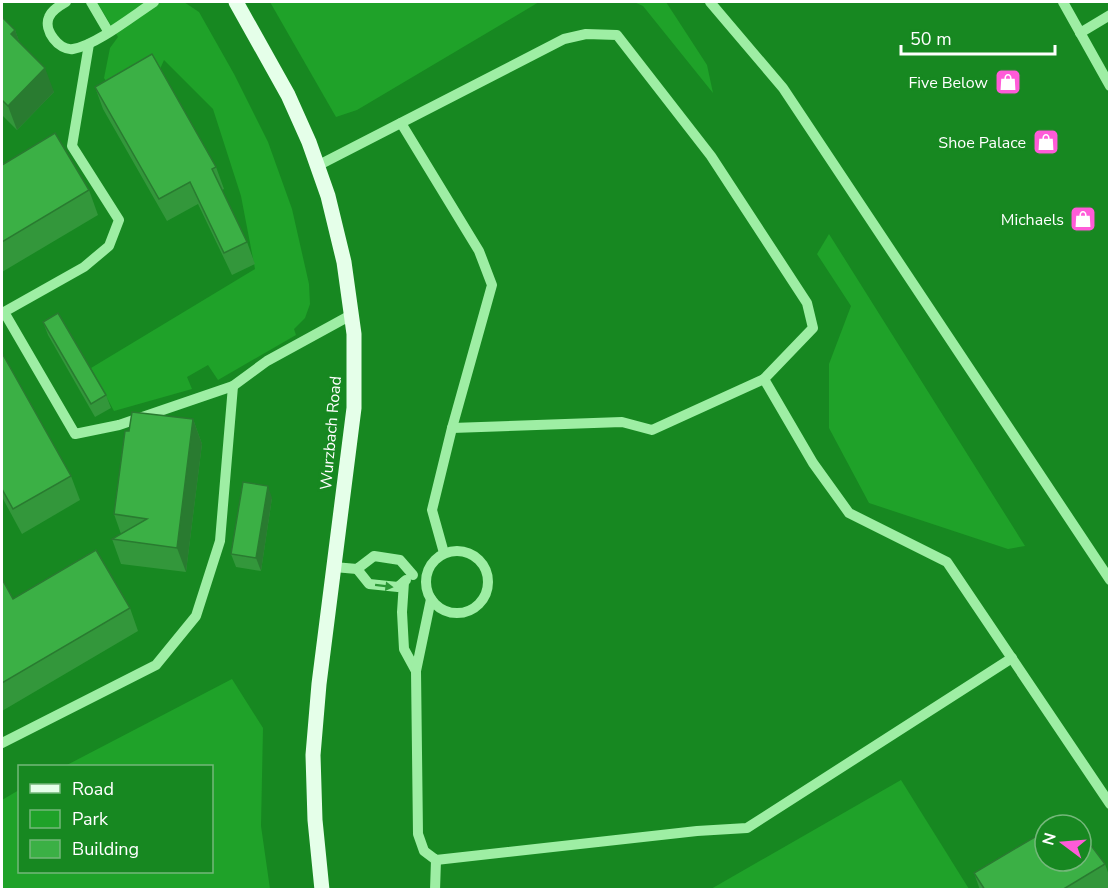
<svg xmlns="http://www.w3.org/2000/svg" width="1111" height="891" font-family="'Nunito Sans',sans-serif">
  <rect width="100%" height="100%" fill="#178821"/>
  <g fill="#1fa229">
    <polygon points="97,2 184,2 199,12 234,74 268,142 292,209 309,284 310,304 305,318 294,329 296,335 218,380 208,365 187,377 192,389 114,411 91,368 255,269 241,196 213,109 164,60 160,69 113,91 104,78 110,48 118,37"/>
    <polygon points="270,2 539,2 357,110 336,117"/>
    <polygon points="634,2 666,2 707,65 713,93 643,6"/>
    <polygon points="829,234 1025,546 1008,549 869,503 829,428 829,364 851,306 817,254"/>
    <polygon points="232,679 263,728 261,826 270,889 2,889 2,800 19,790 20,872 212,872 212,766 65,766"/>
    <polygon points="901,780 969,889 711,889"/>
  </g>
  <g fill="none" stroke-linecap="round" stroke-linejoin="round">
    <g stroke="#9eeea4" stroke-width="10">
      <path d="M66 2C59 6 52 10 49 17 43 30 59 51 73 49 95 46 134 15 154 2"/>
      <polyline points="91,2 108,31"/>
      <polyline points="710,2 783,88 1110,580"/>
      <polyline points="1063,2 1110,86"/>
      <polyline points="1080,33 1110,15"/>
      <polyline points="89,44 72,146 119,220 109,246 84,267 4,312 75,434 119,425 233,386 267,361 351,315"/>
      <polyline points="401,123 479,251 492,285 452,428 432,510 444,553"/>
      <polyline points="317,166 564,39 586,34 617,35 711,156 807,303 813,328 764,379 813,463 849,513 947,562 1110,804"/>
      <polyline points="452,428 622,422 652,430 764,379"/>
      <circle cx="457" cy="582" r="31"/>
      <polyline points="334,567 357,569 374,556 400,560 413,575"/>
      <polyline points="357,569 369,584 398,587 406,580"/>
      <polyline points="404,582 402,612 404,649 416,671"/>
      <polyline points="431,599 416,671 418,834 424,851 436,860 697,831 747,828 1012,658"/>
      <polyline points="2,743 156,665 196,616 220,541 233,386"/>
      <polyline points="435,890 436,860"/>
    </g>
    <polyline stroke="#e5ffe9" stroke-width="15" points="236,2 288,95 309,142 328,196 344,262 354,334 354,408 319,684 313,755 315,820 322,890"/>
  </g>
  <g fill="#33973b">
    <polygon points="2,17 15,30 19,41 54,92 17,130 2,115"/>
    <polygon points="95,87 216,167 224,189 222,190 247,242 255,264 232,275 198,204 167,221 103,109"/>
    <polygon points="2,165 89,190 98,215 2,272"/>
    <polygon points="43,322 106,395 111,408 95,417 48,335"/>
    <polygon points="2,353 71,476 80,500 22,534 2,497"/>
    <polygon points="193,419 202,444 186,572 121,564 112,539 121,534 114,514 129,431"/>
    <polygon points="272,498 261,571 236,567 231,554"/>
    <polygon points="2,579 13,599 130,608 138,631 2,711"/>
    <polygon points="1105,864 1110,878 1110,890 980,890 974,873"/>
  </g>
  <g fill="#297b30">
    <polygon points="15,30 24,54 11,34"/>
    <polygon points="45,68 54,92 17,130 8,106"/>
    <polygon points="193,419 202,444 186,572 177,548"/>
    <polygon points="268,486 272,498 261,571 256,558"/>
  </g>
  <g fill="#3bb045" stroke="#297b30" stroke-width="1.5">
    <polygon points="2,17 15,30 11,34 45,68 8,106 2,100"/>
    <polygon points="152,54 216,167 212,169 247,242 224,253 190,182 159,199 95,87"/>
    <polygon points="55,133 89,190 2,242 2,165"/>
    <polygon points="58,313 106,395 91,404 43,322"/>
    <polygon points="2,353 71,476 13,509 2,489"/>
    <polygon points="132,412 193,419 177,548 112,539 147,519 114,514 125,431 129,431"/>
    <polygon points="243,482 268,486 256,558 231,554"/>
    <polygon points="96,550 130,608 2,683 2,579 13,599"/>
    <polygon points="1070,816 1076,825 1055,825"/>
    <polygon points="1045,831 1045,861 1081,861 1081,832 1105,864 1062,890 985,890 974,873"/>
  </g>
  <defs><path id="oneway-solid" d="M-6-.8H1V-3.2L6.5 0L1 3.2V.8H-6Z" transform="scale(1.5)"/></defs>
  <use fill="#2b9735" href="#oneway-solid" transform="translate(384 586) rotate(7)"/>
  <defs>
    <g id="shop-square" transform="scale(1.35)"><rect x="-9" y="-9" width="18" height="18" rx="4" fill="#ff5bd8" stroke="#178821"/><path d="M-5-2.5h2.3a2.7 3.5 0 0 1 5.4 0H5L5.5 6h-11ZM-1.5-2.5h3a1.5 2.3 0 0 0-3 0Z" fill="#fff"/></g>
  </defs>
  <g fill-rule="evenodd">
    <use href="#shop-square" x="1008" y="82"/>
    <use href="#shop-square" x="1046" y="142"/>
    <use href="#shop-square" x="1083" y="219"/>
  </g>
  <g text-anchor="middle" stroke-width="6" stroke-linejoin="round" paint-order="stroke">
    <g font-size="16" fill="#fff" stroke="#178821" text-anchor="end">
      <text x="988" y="88">Five Below</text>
      <text x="1026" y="148">Shoe Palace</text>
      <text x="1064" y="225">Michaels</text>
    </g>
    <g font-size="16" fill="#fff" stroke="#178821">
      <text transform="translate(330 433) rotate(-85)" y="6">Wurzbach Road</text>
    </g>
  </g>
  <rect width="1111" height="891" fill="none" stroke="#ffffff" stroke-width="6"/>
  <rect x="18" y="765" width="195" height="108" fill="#178821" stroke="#74b87a" stroke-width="1.5"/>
  <rect x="30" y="784" width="30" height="9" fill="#e5ffe9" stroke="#74b87a" stroke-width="1.5"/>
  <text x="72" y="795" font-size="18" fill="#ffffff">Road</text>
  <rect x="30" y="810" width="30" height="18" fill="#1fa229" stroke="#74b87a" stroke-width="1.5"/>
  <text x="72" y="825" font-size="18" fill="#ffffff">Park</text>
  <rect x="30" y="840" width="30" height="18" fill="#3bb045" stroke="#74b87a" stroke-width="1.5"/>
  <text x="72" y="855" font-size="18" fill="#ffffff">Building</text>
  <g transform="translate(1063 843) rotate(286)"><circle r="28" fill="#178821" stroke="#74b87a" stroke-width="1.5"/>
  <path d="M0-4.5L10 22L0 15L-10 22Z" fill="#ff5bd8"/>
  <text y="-9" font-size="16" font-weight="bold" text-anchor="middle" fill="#ffffff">N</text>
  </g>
  <path d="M901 45v9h154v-9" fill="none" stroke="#ffffff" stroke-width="3"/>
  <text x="910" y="45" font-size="18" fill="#ffffff" stroke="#178821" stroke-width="4.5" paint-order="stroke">50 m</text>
</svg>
